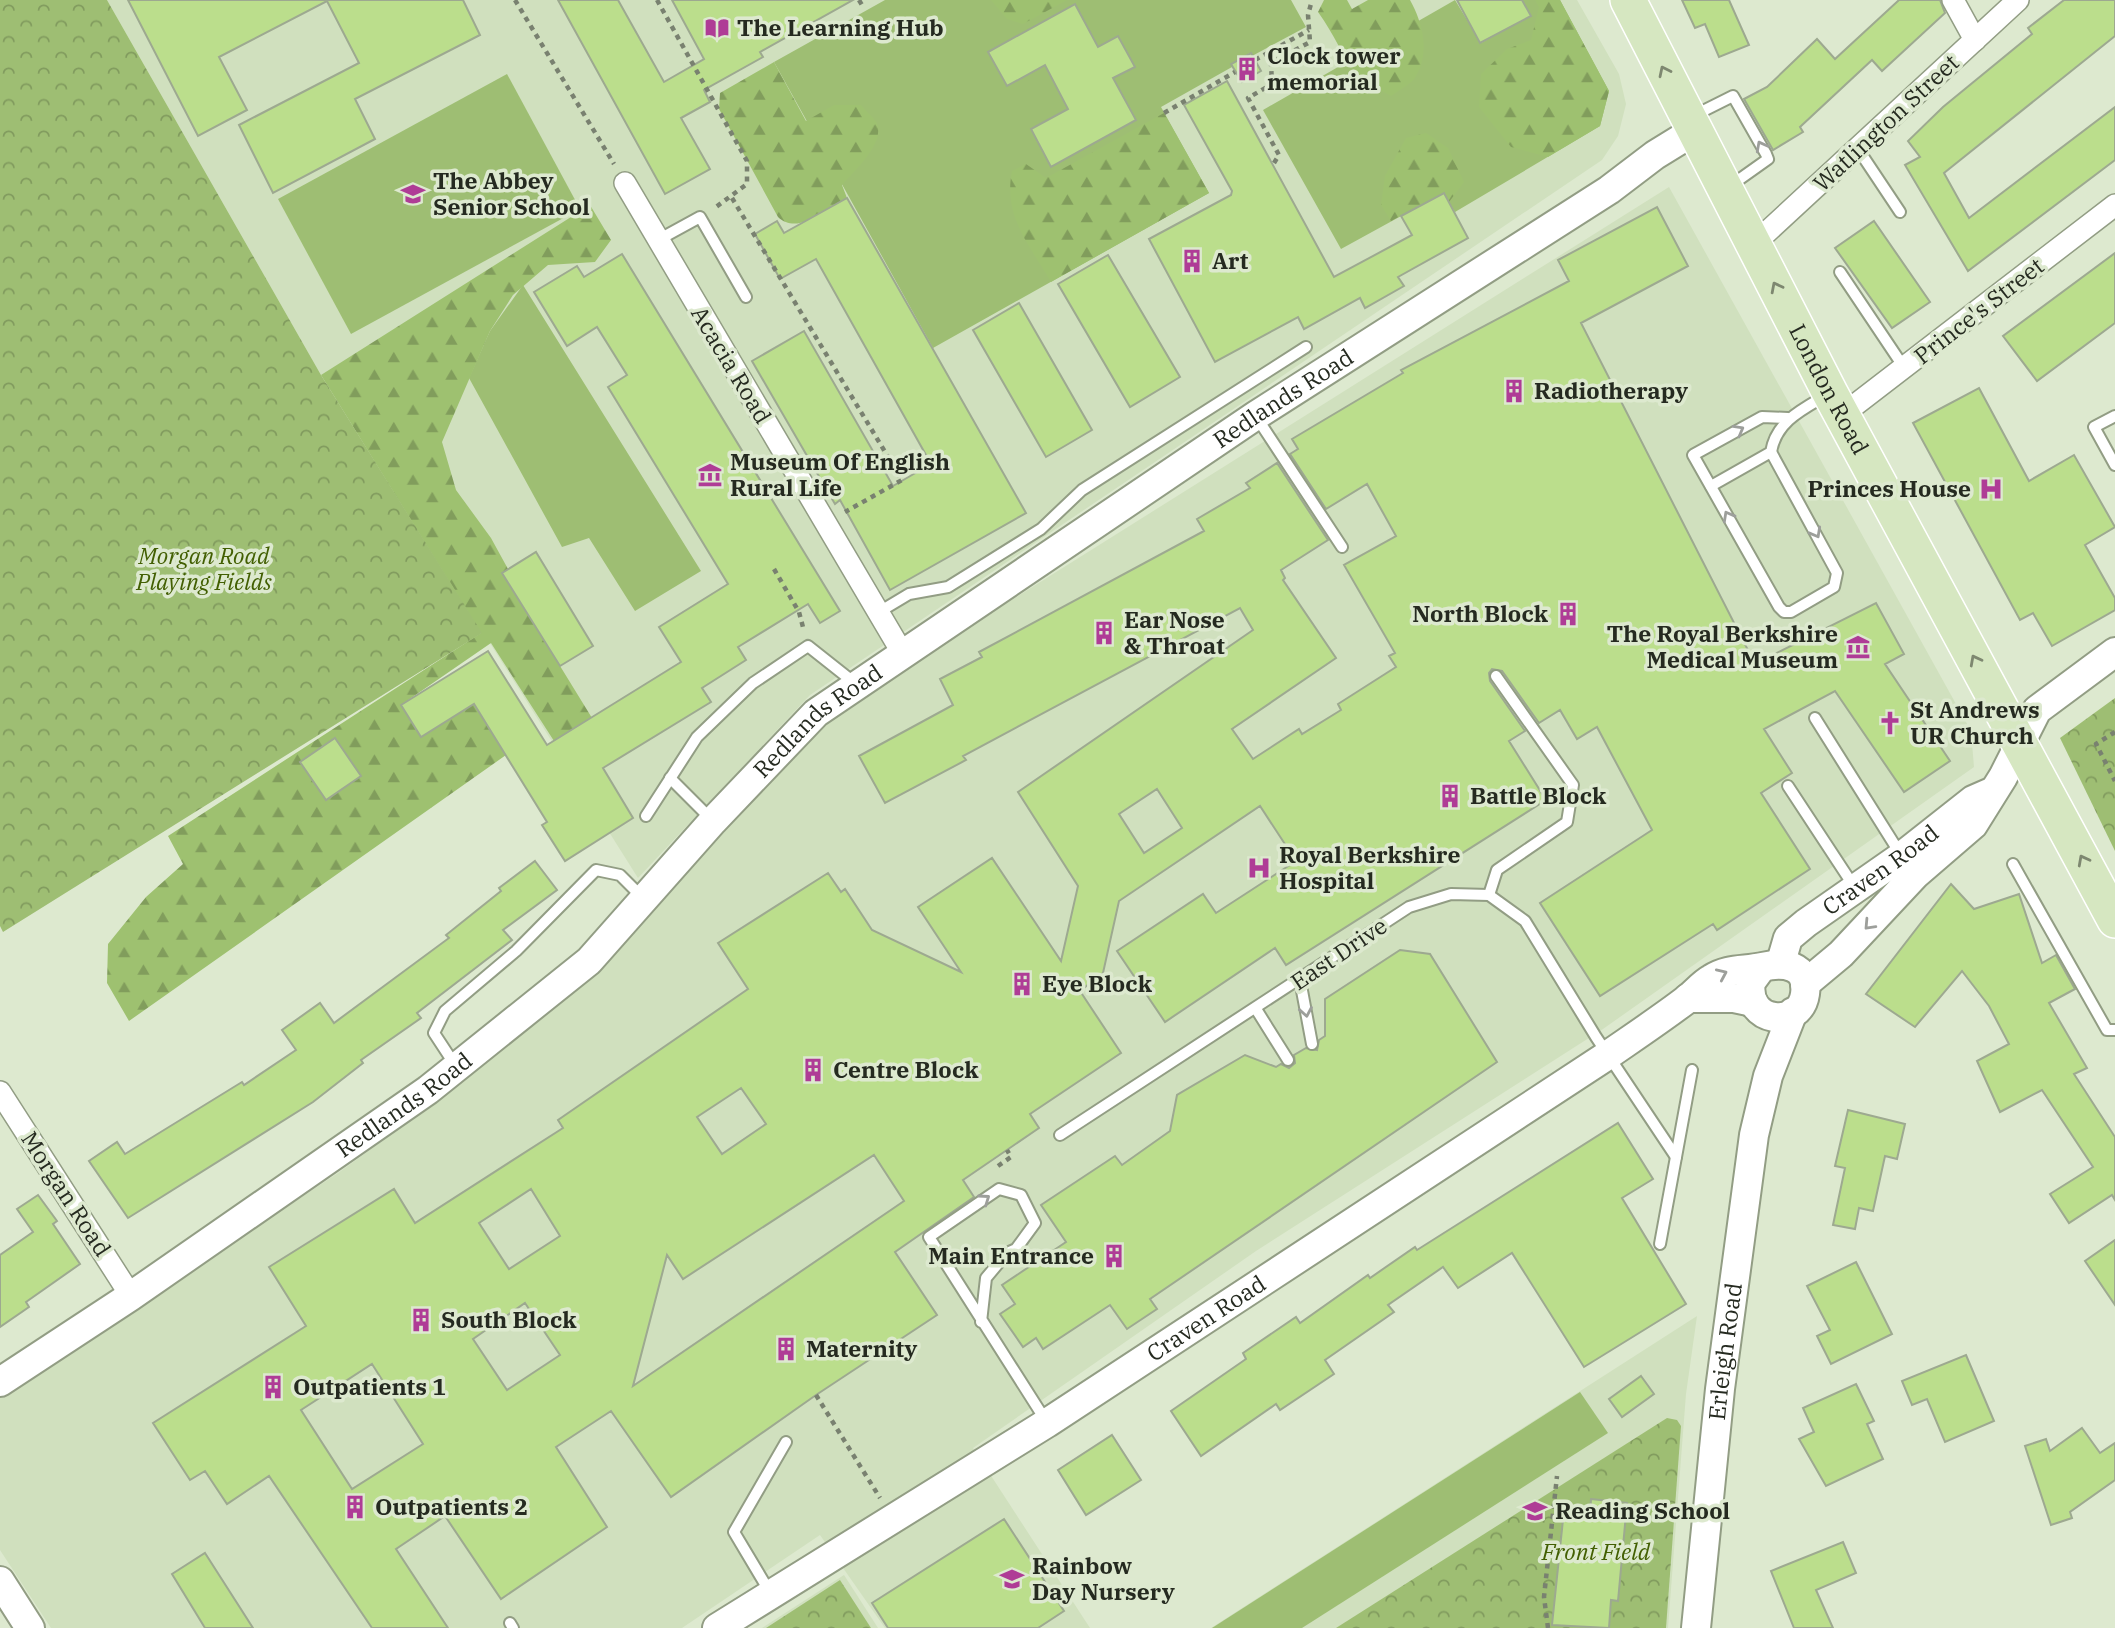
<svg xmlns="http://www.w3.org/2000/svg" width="2115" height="1628" font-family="'IBM Plex Serif',serif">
  <defs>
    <pattern id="forest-firs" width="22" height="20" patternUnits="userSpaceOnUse" patternTransform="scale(1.75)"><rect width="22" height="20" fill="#9ec170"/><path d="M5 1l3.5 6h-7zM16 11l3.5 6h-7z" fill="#819d5c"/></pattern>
    <pattern id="park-crowns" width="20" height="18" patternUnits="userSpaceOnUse" patternTransform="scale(1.75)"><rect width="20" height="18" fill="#9ebe73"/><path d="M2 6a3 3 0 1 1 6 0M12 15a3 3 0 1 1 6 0" fill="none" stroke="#819b5e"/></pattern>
  </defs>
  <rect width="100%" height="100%" fill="#dde9cf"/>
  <g fill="#d0e0be">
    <polygon points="107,0 1577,0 1619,74 1626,104 1618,136 1602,160 810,695 638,878 321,375"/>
    <polygon points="1669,187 1971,731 1974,767 1603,1029 1256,1251 973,1448 1090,1628 885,1628 820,1535 682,1628 51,1628 0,1550 0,1396 338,1173 440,1099 596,969 827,716"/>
    <polygon points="1697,1316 1686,1394 1668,1628 1211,1628"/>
    <polygon points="844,1575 878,1628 762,1628"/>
  </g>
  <g fill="#9ebe73">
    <polygon points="885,0 1291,0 1306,27 1252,56 1250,53 1231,64 1232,67 1161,107 1209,193 933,348 774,62"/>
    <polygon points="1455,0 1481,43 1530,16 1522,0 1560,0 1609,91 1600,126 1455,212 1443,193 1341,249 1263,110"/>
    <polygon points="507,74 580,209 351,334 278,199"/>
    <polygon points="523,285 701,571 635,611 589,538 562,547 469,378 490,331"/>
    <polygon points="1580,1392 1608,1433 1302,1628 1212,1628"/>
  </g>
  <g fill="url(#forest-firs)">
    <polygon points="991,0 1067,0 1023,24 1007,19"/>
    <path d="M1324 0H1347L1352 9 1368 0H1410C1423 23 1431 55 1414 79 1409 85 1398 91 1391 96 1382 91 1370 86 1362 78 1343 60 1334 33 1318 12Z"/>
    <polygon points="1535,0 1560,0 1609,91 1600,126 1548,157 1511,147 1479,107 1481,74 1507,49 1531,40 1539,7"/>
    <path d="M774 62 806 121 834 105H861C865 110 872 116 876 122 887 142 854 171 842 185L847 198C827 209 798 236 778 217L719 109 720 93Z"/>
    <path d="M1164 113 1209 193 1051 282C1029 244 1003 216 1012 171L1026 164 1046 178Z"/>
    <polygon points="1426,133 1448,148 1464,182 1449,202 1443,193 1391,221 1381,205 1385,176 1406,138"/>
    <polygon points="590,205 611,240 595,262 548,265 513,295 490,331 442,442 456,490 491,538 508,569 503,573 592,718 554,741 491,643 401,705 421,737 474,704 506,755 129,1021 107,983 108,944 146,897 183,864 168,836 481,633 321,375"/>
  </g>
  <g fill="url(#park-crowns)">
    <polygon points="0,0 107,0 321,375 482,633 3,932 0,926"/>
    <polygon points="2115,698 2115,851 2060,738"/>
    <polygon points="1667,1418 1677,1420 1681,1426 1666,1628 1336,1628"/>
    <polygon points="840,1580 871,1628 766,1628"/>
  </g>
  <g fill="#bbde8c" stroke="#9da990" stroke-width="2" fill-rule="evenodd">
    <polygon points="128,0 463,0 480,35 355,99 375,139 273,193 239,125 359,63 327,1 219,57 247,110 198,136"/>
    <polygon points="558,0 618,0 664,82 704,59 672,0 853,0 760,52 763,57 704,90 710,102 681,118 710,169 665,194"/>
    <polygon points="1457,0 1522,0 1531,16 1480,43"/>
    <polygon points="1682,0 1729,0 1749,45 1719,57 1705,24 1695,28"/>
    <polygon points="1899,0 1940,0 1945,13 1882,71 1872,60 1800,127 1803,132 1773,150 1744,99 1767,87 1817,39 1835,59"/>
    <polygon points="2064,0 2115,0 2115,36 1944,173 1969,218 2115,107 2115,160 1968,271 1905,165 1920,157 1908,141 1943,107 2032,34 2028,28"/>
    <polygon points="1075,4 1098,47 1118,36 1135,67 1113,78 1136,120 1051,167 1031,129 1068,109 1045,65 1007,86 988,52"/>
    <polygon points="1251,53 1261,71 1242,82 1231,64"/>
    <polygon points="1227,81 1334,277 1412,235 1401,216 1444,193 1468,238 1398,277 1404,286 1365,308 1360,298 1304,329 1298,317 1215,362 1149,239 1231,195 1232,191 1184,105"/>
    <polygon points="847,198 1026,513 890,590 840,500 835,504 752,361 804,331 893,486 931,464 816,259 780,279 755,234 777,221 784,233"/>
    <path d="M1657 207 1688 266 1581 323 1755 664 1876 603 1904 654 1885 664 1950 761 1904 792 1835 691 1764 729 1792 773 1761 793 1810 869 1717 930 1713 924 1600 996 1540 903 1652 830 1597 727 1577 739 1560 710 1539 723 1502 671 1492 669 1489 673 1490 681 1525 731 1509 741 1546 800 1286 965 1275 948 1165 1022 1117 951 1203 894 1216 913 1296 861 1260 806 1119 901 1103 973 1080 991 1121 1053 1030 1114 1039 1128 963 1180 974 1197 895 1252 937 1315 816 1395 671 1497 611 1411 556 1447 607 1527 501 1599 445 1516 396 1549 448 1628H372L269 1476 227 1504 205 1471 190 1480 153 1423 306 1326 269 1267 394 1189 415 1223 563 1128 558 1120 748 989 718 943 828 873 841 892 845 889 872 930 961 972 918 907 992 858 1061 961 1078 886 1018 792 1253 630 1240 608 963 756 966 760 885 803 859 756 953 705 940 679 982 657 979 652 1204 531 1197 519 1250 488 1246 483 1277 463 1328 540 1281 570 1285 578 1283 580 1336 658 1232 729 1253 759 1299 729 1302 734 1341 710 1338 704 1396 667 1389 656 1395 653 1344 565 1396 536 1367 484 1326 509 1290 454 1298 449 1292 439 1403 373 1401 370 1569 281 1558 260ZM1157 789 1182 828 1144 853 1119 814ZM741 1088 766 1124 722 1154 697 1117ZM874 1155 904 1201 633 1386 667 1255 683 1279ZM531 1189 560 1236 509 1269 479 1223ZM525 1303 560 1355 507 1390 473 1339ZM372 1364 423 1444 352 1489 301 1410Z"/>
    <polygon points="1874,221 1930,302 1892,328 1835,248"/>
    <polygon points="2115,253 2115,323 2037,381 2003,336"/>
    <polygon points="622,254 840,611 820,623 808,604 738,647 746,660 702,688 711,702 603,768 633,818 565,861 542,825 547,822 474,704 421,737 401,705 488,651 547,745 681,662 659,627 728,584 608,387 627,375 597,327 567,346 534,292 577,266 584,277"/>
    <polygon points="1108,255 1180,377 1130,407 1058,284"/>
    <polygon points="1019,303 1092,430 1046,457 973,330"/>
    <polygon points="1979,388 2029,481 2074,455 2115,527 2085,545 2115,598 2115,610 2052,646 2033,613 2020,620 1913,423"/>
    <polygon points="536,552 593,646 560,666 502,573"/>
    <polygon points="335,738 361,776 326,800 300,762"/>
    <polygon points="535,861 557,890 503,930 512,940 417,1013 421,1018 361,1060 363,1063 313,1102 128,1218 89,1161 117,1142 125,1154 242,1082 244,1085 296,1050 282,1030 320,1003 334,1023 449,938 446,935 501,891 499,888"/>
    <polygon points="1951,884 1974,909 2019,894 2042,963 2056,955 2075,989 2049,1003 2087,1068 2074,1074 2115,1137 2115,1200 2112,1195 2069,1223 2050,1194 2093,1167 2042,1090 2000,1112 1977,1061 2009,1044 1989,1006 1962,971 1915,1027 1866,994"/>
    <polygon points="1400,950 1430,954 1497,1062 1150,1299 1157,1309 1127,1329 1110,1305 1043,1349 1036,1338 1023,1347 1000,1314 1015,1304 1002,1285 1066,1242 1041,1205 1115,1156 1122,1165 1170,1131 1177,1095 1245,1055 1276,1067 1281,1064 1289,1068 1295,1063 1294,1055 1306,1048 1317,1050 1319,1040 1325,1036 1325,999"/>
    <polygon points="1848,1110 1905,1124 1897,1159 1885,1156 1873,1211 1859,1208 1855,1229 1833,1225 1845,1168 1835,1166"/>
    <polygon points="1618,1123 1653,1179 1622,1198 1686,1304 1584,1367 1512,1253 1458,1288 1443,1267 1388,1305 1394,1312 1325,1360 1334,1374 1280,1410 1276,1404 1201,1456 1171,1411 1246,1359 1243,1353 1296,1317 1300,1323 1368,1275 1370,1278 1415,1247 1417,1250"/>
    <polygon points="38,1195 57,1221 53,1224 80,1264 26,1302 29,1307 0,1327 0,1255 33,1232 17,1209"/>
    <polygon points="2115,1240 2115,1305 2085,1261"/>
    <polygon points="1856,1262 1892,1334 1831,1364 1817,1336 1830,1330 1807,1286"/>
    <polygon points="1966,1355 1994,1421 1945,1442 1927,1399 1912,1405 1902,1381"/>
    <polygon points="1641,1376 1654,1394 1622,1417 1609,1399"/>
    <polygon points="1856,1384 1874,1421 1867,1424 1883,1459 1826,1486 1799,1439 1814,1432 1803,1408"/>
    <polygon points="2082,1428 2100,1453 2115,1443 2115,1480 2070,1512 2072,1518 2051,1525 2025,1446 2046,1439 2050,1451"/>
    <polygon points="1112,1435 1141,1480 1086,1515 1058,1470"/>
    <polygon points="1591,1499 1627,1503 1618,1601 1611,1600 1609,1628 1552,1625 1564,1510 1590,1514"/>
    <polygon points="1004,1519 1064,1611 1038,1628 888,1628 872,1603"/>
    <polygon points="1843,1542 1856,1573 1816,1590 1833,1628 1794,1628 1771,1571"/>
    <polygon points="205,1553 253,1628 205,1628 172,1574"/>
  </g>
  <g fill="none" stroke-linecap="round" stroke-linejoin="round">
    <g stroke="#929d84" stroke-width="14">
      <g id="service">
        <polyline points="1691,117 1733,96 1766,154 1768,159 1730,186"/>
        <polyline points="1858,149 1900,212"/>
        <polyline points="658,240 700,217 746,297"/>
        <polyline points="1840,272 1905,369"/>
        <polyline points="2115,416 2094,427 2115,465"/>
        <polyline points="1257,418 1342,547"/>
        <polyline points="1771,452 1837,573 1834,587 1791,612 1784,612 1779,607 1693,455 1762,417 1788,418"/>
        <path d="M1711 486 1771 452C1776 422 1801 410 1825 396"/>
        <polyline points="879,612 909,594 948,587 1041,529 1082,490 1306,347"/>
        <polyline points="1815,718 1901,855"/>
        <polyline points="670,778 713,821"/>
        <polyline points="1788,786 1855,888"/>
        <polyline points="646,816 697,737 753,683 808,646 856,684"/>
        <polyline points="2013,864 2107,1030 2115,1030"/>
        <polyline points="1489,895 1497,870 1567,822 1573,785 1496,676"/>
        <polyline points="1300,980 1312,1044"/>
        <polyline points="1256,1009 1288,1060"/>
        <polyline points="455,1065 434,1033 445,1011 516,951 596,870 620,875 643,898"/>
        <polyline points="1060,1135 1409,907 1451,894 1489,895 1525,921 1596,1037 1676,1157"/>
        <polyline points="1660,1244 1692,1070"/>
        <polyline points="981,1322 986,1278 1007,1253 1016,1249 1035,1223 1021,1195 999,1189 929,1237 1046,1421"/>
        <polyline points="771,1594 734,1532 786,1442"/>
        <polyline points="510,1623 513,1628"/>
      </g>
    </g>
    <g stroke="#929d84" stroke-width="24">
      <g id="minor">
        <polyline points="1953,0 1975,40"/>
        <polyline points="625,183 903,654"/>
        <polyline points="1754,244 2018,0"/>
        <polyline points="1842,415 2115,205"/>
        <polyline points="0,1092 131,1296"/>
      </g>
    </g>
    <g stroke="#929d84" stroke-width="32">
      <g id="tertiary">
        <path id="s1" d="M1781 962 1788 938 1806 923 1902 856 1973 800 1989 793"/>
        <polyline points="1805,984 1841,954 1915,875 1973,825 2003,777 2037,710 2115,652"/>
        <polyline points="1688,998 1734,998 1753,1002"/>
        <path id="s2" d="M0 1382 131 1296 428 1090 589 961 713 821 816 713 1255 416 1609 190 1655 155 1694 131"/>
        <polyline points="0,1581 30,1628"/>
        <path id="s3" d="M717 1628 1047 1423 1608 1055C1634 1037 1661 1019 1686 1000 1695 993 1702 984 1711 979 1728 968 1744 971 1762 967 1783 962 1809 964 1805 994 1800 1030 1744 1023 1751 982L1762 967"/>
        <path id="s4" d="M1696 1628 1720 1389 1754 1135 1768 1076 1793 1012"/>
      </g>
    </g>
    <g stroke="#fff" stroke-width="38">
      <g id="primary">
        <path id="s5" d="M1628 0 1830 393 2115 920"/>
      </g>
    </g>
    <g stroke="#798170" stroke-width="4.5" stroke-dasharray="5 5" stroke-linecap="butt">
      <polyline points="515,0 614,164"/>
      <polyline points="657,0 747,161 747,184 716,207"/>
      <polyline points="859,0 862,5"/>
      <polyline points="1255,60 1309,30"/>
      <polyline points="1164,113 1235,72"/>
      <polyline points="1274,163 1279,155 1248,98 1272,84 1271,63 1310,42 1308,15 1312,0"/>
      <polyline points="732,198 902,480 845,512"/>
      <polyline points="774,569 799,612 804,631"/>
      <polyline points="2115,732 2096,744 2115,781"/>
      <polyline points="998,1166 1011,1157 1007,1150"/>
      <polyline points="816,1395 880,1498"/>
      <polyline points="1548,1628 1544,1597 1557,1476"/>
    </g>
    <use href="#service" stroke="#fff" stroke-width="10"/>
    <use href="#minor" stroke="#fff" stroke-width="21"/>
    <use href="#tertiary" stroke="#fff" stroke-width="28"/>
    <use href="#primary" stroke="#d6e7c1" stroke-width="35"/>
  </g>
  <defs><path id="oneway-chevron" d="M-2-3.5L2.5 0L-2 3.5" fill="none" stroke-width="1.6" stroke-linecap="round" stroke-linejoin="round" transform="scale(1.75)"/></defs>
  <g stroke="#7e8870">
    <use href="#oneway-chevron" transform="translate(1664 71) rotate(-116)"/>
    <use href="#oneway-chevron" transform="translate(1776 287) rotate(-117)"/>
    <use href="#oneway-chevron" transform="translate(1975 660) rotate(-118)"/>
    <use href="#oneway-chevron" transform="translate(2083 860) rotate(-118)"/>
  </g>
  <g stroke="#9d9f9b">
    <use href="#oneway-chevron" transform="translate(1761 146) rotate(-118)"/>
    <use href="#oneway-chevron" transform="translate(1739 430) rotate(-29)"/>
    <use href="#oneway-chevron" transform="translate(1728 516) rotate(-119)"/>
    <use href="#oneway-chevron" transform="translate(1816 533) rotate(61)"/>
    <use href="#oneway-chevron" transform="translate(1869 925) rotate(133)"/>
    <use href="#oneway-chevron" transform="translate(1722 974) rotate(-24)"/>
    <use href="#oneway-chevron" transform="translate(1306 1012) rotate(80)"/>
    <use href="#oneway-chevron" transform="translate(985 1199) rotate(-35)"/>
  </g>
  <defs>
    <g id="library-bare" transform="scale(1.89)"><path d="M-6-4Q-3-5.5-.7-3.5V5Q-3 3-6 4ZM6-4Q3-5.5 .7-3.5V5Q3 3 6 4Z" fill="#af3c96" stroke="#dde9cf" stroke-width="2.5" paint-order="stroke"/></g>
    <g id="building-bare" transform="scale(1.89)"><path d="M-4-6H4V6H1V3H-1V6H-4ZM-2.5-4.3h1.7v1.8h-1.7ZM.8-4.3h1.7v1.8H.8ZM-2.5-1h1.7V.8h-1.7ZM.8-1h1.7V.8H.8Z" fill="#af3c96" stroke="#dde9cf" stroke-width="2.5" paint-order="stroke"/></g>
    <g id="school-bare" transform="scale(1.89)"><path d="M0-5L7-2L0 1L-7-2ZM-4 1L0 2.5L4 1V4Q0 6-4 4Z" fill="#af3c96" stroke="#dde9cf" stroke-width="2.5" paint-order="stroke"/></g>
    <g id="museum-bare" transform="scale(1.89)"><path d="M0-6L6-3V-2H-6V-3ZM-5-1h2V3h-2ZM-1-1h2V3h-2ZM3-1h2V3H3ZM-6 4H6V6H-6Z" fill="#af3c96" stroke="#dde9cf" stroke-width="2.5" paint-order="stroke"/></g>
    <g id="hospital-bare" transform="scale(1.89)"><path d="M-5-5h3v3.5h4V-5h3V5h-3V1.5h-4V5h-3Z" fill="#af3c96" stroke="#dde9cf" stroke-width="2.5" paint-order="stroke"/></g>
    <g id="church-bare" transform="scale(1.89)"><path d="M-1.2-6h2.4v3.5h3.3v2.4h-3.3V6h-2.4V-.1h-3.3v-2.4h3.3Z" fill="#af3c96" stroke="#dde9cf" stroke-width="2.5" paint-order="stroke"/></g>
  </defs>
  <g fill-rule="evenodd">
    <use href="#library-bare" x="717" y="28"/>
    <use href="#building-bare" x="1247" y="69"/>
    <use href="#school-bare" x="413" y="194"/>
    <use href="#building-bare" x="1192" y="261"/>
    <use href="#building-bare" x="1514" y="391"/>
    <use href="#museum-bare" x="710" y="475"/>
    <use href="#hospital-bare" x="1991" y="489"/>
    <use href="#building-bare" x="1568" y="614"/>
    <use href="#building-bare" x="1104" y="633"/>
    <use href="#museum-bare" x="1858" y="647"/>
    <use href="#church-bare" x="1890" y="723"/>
    <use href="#building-bare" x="1450" y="796"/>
    <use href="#hospital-bare" x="1259" y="868"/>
    <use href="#building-bare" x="1022" y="984"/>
    <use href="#building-bare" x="813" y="1070"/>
    <use href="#building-bare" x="1114" y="1256"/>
    <use href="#building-bare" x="421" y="1320"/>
    <use href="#building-bare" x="786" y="1349"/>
    <use href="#building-bare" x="273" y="1387"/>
    <use href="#building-bare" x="355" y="1507"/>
    <use href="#school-bare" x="1535" y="1511"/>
    <use href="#school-bare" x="1012" y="1579"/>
  </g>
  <g text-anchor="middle" stroke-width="7" stroke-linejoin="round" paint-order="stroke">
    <g font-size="23" font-weight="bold" fill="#252a20" stroke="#dde9cf" text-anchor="start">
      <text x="737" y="36">The Learning Hub</text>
      <text x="1267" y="64">Clock tower<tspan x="1267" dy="26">memorial</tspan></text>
      <text x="433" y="189">The Abbey<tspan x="433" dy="26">Senior School</tspan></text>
      <text x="1212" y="269">Art</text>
      <text x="1534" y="399">Radiotherapy</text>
      <text x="730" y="470">Museum Of English<tspan x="730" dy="26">Rural Life</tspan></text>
      <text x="1971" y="497" text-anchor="end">Princes House</text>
      <text x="1548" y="622" text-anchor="end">North Block</text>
      <text x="1124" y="628">Ear Nose<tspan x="1124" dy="26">&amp; Throat</tspan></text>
      <text x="1838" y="642" text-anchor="end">The Royal Berkshire<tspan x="1838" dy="26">Medical Museum</tspan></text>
      <text x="1910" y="718">St Andrews<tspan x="1910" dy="26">UR Church</tspan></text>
      <text x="1470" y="804">Battle Block</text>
      <text x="1279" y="863">Royal Berkshire<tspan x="1279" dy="26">Hospital</tspan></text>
      <text x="1042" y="992">Eye Block</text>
      <text x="833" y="1078">Centre Block</text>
      <text x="1094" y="1264" text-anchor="end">Main Entrance</text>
      <text x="441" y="1328">South Block</text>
      <text x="806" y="1357">Maternity</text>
      <text x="293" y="1395">Outpatients 1</text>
      <text x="375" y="1515">Outpatients 2</text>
      <text x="1555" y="1519">Reading School</text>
      <text x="1032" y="1574">Rainbow<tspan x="1032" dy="26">Day Nursery</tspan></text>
    </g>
    <g font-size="23" fill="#252a20" stroke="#dde9cf">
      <text transform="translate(1886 123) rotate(-43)" y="8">Watlington Street</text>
      <text transform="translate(1979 311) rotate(-38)" y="8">Prince's Street</text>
      <text transform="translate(731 365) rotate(59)" y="8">Acacia Road</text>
      <text dy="8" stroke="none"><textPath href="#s5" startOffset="438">London Road</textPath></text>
      <text dy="8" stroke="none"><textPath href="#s2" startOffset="1624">Redlands Road</textPath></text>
      <text dy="8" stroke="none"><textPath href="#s2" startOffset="1057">Redlands Road</textPath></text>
      <text dy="8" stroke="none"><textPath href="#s1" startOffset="140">Craven Road</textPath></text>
      <text transform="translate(1339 954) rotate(-34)" y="8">East Drive</text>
      <text dy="8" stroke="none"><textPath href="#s2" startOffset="490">Redlands Road</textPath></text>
      <text transform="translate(66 1194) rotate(57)" y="8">Morgan Road</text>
      <text dy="8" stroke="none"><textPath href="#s3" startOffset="579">Craven Road</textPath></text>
      <text dy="8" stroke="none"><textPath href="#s4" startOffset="278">Erleigh Road</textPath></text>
    </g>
    <g font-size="23" font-style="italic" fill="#425f02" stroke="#dde9cf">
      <text x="204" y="564">Morgan Road<tspan x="204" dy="26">Playing Fields</tspan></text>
      <text x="1596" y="1560">Front Field</text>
    </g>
  </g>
</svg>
